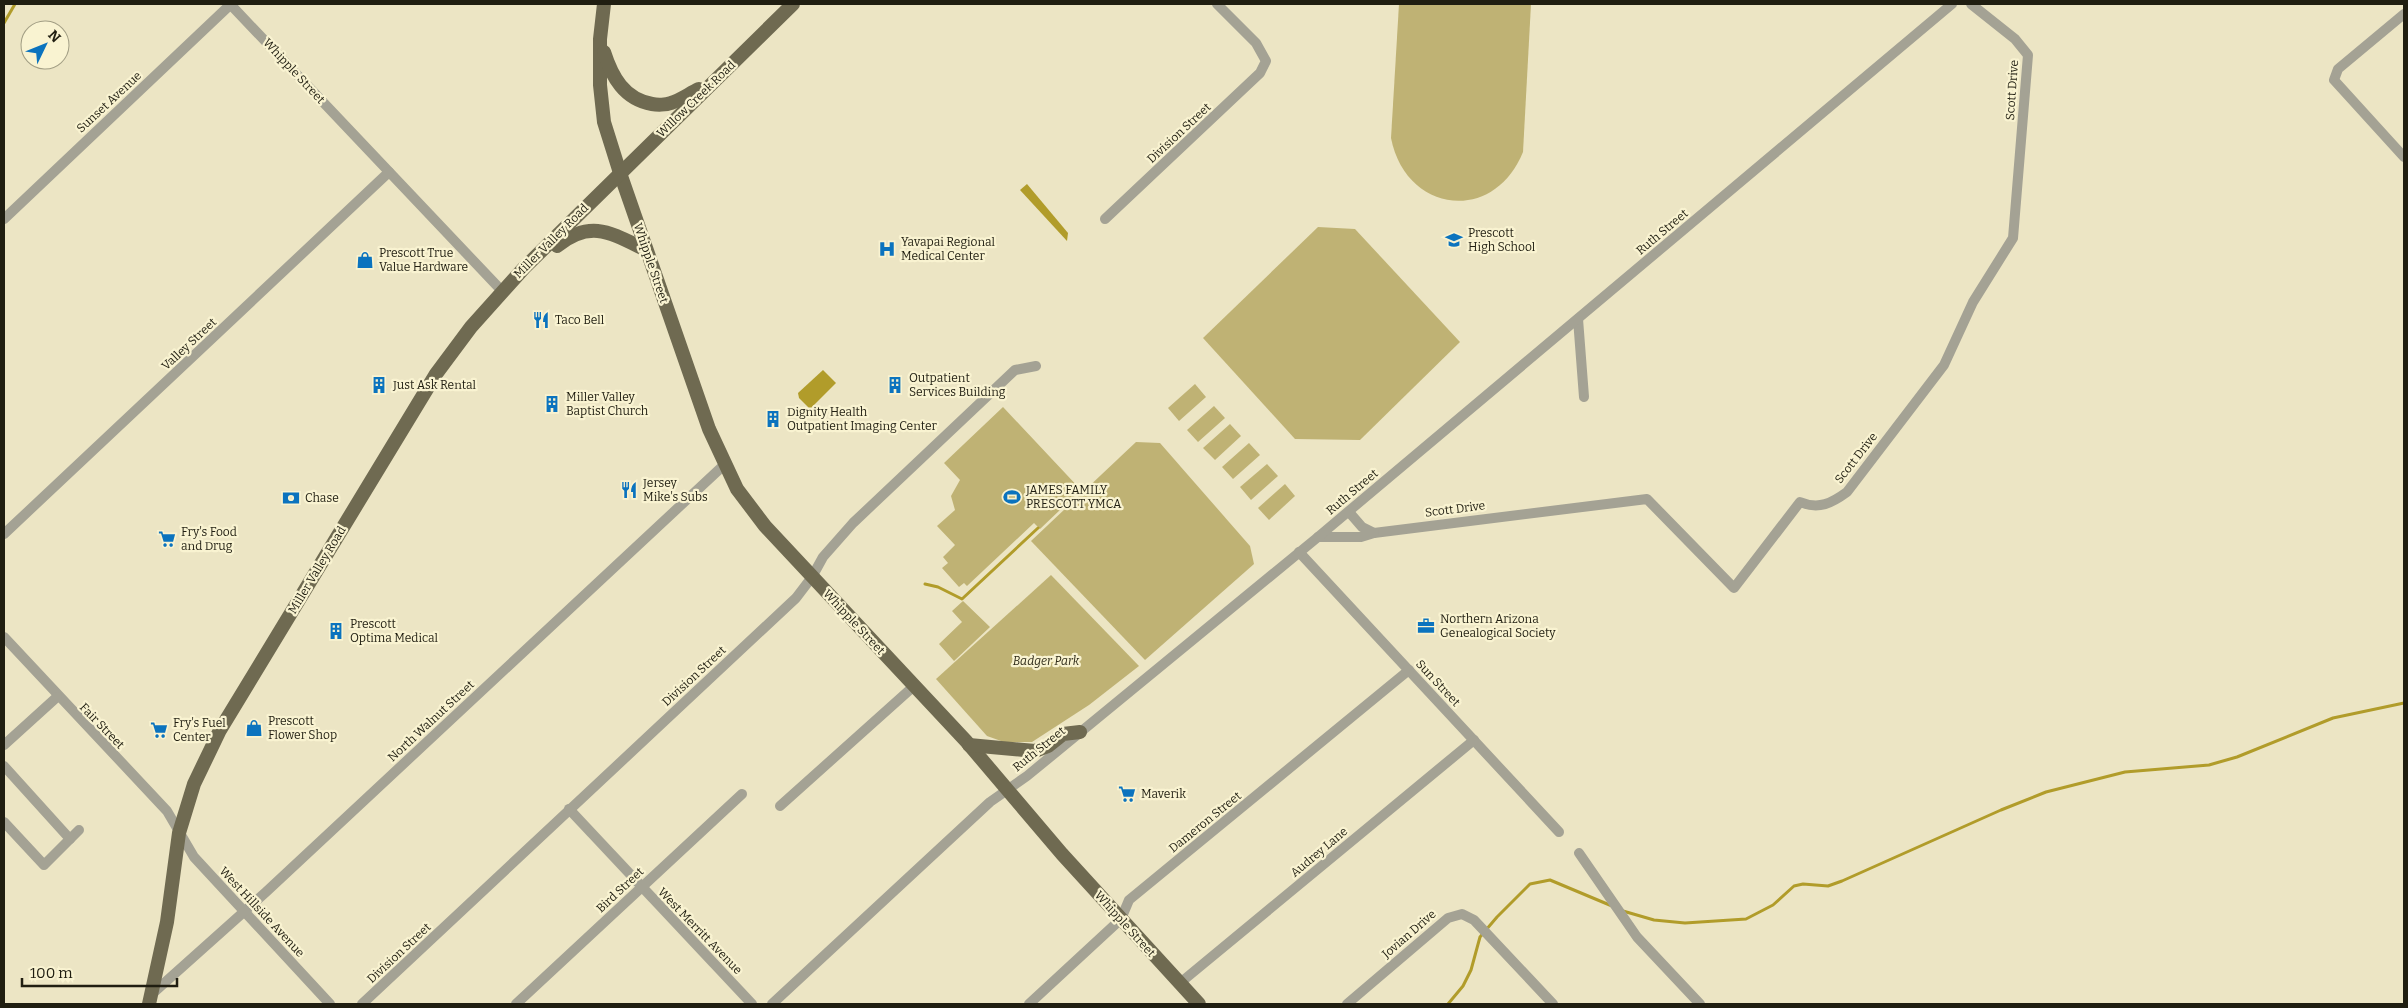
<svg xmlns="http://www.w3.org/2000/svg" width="2408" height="1008" font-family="Bitter,serif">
  <rect width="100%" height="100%" fill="#ece5c4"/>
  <g fill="#bfb274">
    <path d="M1399 4H1531L1523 152C1494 224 1406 214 1391 138Z"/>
    <polygon points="1318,227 1355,229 1460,342 1360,440 1295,439 1203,338"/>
    <polygon points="1195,384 1206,397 1179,421 1168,408"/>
    <polygon points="1214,406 1225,418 1198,442 1187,430"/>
    <polygon points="1003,407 1081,490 1040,529 1034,523 967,586 964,583 959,587 942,568 948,563 943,557 955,545 937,526 955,510 951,496 960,480 944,463"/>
    <polygon points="1230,424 1241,436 1215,460 1203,448"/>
    <polygon points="1136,442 1160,443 1250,546 1254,564 1145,660 1031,541"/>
    <polygon points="1249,443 1260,455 1233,479 1222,467"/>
    <polygon points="1267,464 1278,476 1251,500 1240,487"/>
    <polygon points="1285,484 1295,496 1269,520 1258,508"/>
    <polygon points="1051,575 1139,666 1089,705 1032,742 1004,742 987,736 936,679"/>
    <polygon points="963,601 990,627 954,661 939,644 962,622 952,611"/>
  </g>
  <g fill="#b19c2a">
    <polygon points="1027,184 1068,233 1067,241 1020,190"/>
    <polygon points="823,370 836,383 810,409 799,398 798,393"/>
  </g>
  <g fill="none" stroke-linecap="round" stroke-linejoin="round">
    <g stroke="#b19c2a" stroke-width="3">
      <polyline points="4,23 15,4"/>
      <polyline points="925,584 938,587 962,599 1038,528"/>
      <polyline points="1623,911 1654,920 1685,923 1746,919 1773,905 1794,886 1803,884 1828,886 1842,881 2001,810 2046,792 2125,772 2209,765 2237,757 2333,718 2404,703"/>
      <polyline points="1448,1004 1463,986 1471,970 1480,937 1497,917 1530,884 1550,880 1612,906"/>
    </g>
    <g stroke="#a4a294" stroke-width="10">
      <polyline points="230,4 502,291"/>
      <polyline points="2404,14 2338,69 2334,80 2404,157"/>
      <polyline points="4,219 231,4"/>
      <polyline points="1105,219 1260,73 1266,61 1256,43 1217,4"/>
      <polyline points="1578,319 1584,397"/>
      <path d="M1374 533 1647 499 1734 588 1800 502C1819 510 1832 503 1847 492L1944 365 1973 302 2013 238 2028 55 2015 39 1971 4"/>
      <polyline points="4,534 389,172"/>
      <polyline points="1318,537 1361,537 1374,533 1362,527 1349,512"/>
      <polyline points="1299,552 1559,832"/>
      <polyline points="4,637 167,811 194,857 330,1004"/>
      <polyline points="4,745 57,697"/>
      <polyline points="4,766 70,839"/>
      <polyline points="780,806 914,686"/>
      <polyline points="569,809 752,1004"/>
      <polyline points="4,822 44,865 79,830"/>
      <polyline points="1579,853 1637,937 1700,1004"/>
      <polyline points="1180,983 1474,740"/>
      <polyline points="152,994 266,892 724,465"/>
      <polyline points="362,1004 796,598 812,577 823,557 853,523 1015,370 1036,366"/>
      <polyline points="516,1004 742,794"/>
      <polyline points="772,1004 990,802 1027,776 1318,537 1952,4"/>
      <polyline points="1029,1004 1121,919 1129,900 1409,670"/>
      <polyline points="1347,1004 1448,918 1462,914 1474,920 1553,1004"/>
    </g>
    <g stroke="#6f6a51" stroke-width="14">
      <polyline points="604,4 600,39 600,85 604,122 620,173 709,429 737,489 765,526 966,741 1062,854 1199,1004"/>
      <path d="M604 52C612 77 624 99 652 104 657 105 666 105 671 103 681 100 690 93 699 89"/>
      <path d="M557 246C591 219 611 233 646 250"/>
      <polyline points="969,745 1035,751 1048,746 1063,734 1080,732"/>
      <polyline points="149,1004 167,922 179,833 194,784 220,730 436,374 471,327 524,268 793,4"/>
    </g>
  </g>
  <defs>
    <g id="school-bare" transform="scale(1.35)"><path d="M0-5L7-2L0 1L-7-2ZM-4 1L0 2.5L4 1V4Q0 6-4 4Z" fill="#0b73be" stroke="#f9f3d1" stroke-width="2.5" paint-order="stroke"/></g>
    <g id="hospital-bare" transform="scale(1.35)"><path d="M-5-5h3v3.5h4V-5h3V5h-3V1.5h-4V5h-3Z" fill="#0b73be" stroke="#f9f3d1" stroke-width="2.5" paint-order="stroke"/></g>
    <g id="shop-bare" transform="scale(1.35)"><path d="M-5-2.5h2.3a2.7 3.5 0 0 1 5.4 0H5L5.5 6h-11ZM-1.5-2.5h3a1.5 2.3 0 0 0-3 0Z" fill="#0b73be" stroke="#f9f3d1" stroke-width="2.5" paint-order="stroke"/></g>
    <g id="restaurant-bare" transform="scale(1.35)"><path d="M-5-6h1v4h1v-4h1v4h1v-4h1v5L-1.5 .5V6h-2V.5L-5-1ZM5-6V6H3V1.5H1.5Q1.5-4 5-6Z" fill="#0b73be" stroke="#f9f3d1" stroke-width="2.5" paint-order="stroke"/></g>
    <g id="building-bare" transform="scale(1.35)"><path d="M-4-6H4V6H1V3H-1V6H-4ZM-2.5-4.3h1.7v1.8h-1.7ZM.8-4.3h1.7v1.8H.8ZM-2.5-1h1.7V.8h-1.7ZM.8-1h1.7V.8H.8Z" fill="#0b73be" stroke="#f9f3d1" stroke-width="2.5" paint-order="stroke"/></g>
    <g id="stadium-bare" transform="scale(1.35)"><path d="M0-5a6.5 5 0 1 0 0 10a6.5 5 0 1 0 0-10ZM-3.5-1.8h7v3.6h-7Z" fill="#0b73be" stroke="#f9f3d1" stroke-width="2.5" paint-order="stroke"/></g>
    <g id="bank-bare" transform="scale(1.35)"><path d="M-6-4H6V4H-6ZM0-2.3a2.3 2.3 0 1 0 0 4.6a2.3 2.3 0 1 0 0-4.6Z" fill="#0b73be" stroke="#f9f3d1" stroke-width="2.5" paint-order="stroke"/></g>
    <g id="supermarket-bare" transform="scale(1.35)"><path d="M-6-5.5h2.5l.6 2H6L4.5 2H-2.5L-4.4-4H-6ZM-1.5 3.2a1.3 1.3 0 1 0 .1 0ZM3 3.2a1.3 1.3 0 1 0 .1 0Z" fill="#0b73be" stroke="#f9f3d1" stroke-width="2.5" paint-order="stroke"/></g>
    <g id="office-bare" transform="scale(1.35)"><path d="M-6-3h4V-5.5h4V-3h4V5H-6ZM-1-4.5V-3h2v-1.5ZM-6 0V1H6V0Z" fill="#0b73be" stroke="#f9f3d1" stroke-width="2.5" paint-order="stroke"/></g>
  </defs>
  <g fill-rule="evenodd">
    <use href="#school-bare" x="1454" y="240"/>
    <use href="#hospital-bare" x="887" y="249"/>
    <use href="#shop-bare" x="365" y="260"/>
    <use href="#restaurant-bare" x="541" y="320"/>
    <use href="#building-bare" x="379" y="385"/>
    <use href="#building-bare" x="895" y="385"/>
    <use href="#building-bare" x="552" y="404"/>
    <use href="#building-bare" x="773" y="419"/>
    <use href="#restaurant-bare" x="629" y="490"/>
    <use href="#stadium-bare" x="1012" y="497"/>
    <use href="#bank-bare" x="291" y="498"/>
    <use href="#supermarket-bare" x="167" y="539"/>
    <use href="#office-bare" x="1426" y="626"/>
    <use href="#building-bare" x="336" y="631"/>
    <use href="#shop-bare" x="254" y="728"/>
    <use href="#supermarket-bare" x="159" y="730"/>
    <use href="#supermarket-bare" x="1127" y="794"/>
  </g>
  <g text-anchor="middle" stroke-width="4.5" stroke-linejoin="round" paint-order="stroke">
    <g font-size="12" fill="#201e11" stroke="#f9f3d1">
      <text transform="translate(294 71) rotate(47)" y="4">Whipple Street</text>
      <text transform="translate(2012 90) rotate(-86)" y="4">Scott Drive</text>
      <text transform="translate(696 99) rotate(-44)" y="4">Willow Creek Road</text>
      <text transform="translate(109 102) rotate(-43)" y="4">Sunset Avenue</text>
      <text transform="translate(1179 133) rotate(-43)" y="4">Division Street</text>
      <text transform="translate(1662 232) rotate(-40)" y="4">Ruth Street</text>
      <text transform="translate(551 241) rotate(-45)" y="4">Miller Valley Road</text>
      <text transform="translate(651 263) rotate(71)" y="4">Whipple Street</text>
      <text transform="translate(189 344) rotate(-43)" y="4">Valley Street</text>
      <text transform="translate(1856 458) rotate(-52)" y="4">Scott Drive</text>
      <text transform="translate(1352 492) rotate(-40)" y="4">Ruth Street</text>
      <text transform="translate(1455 509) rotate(-7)" y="4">Scott Drive</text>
      <text transform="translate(317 570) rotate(-59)" y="4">Miller Valley Road</text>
      <text transform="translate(854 622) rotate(47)" y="4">Whipple Street</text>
      <text transform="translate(694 676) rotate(-43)" y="4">Division Street</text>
      <text transform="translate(1438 683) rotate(47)" y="4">Sun Street</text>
      <text transform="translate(431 721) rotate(-43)" y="4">North Walnut Street</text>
      <text transform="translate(102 726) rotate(46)" y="4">Fair Street</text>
      <text transform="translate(1039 749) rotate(-39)" y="4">Ruth Street</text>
      <text transform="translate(1205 822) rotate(-39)" y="4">Dameron Street</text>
      <text transform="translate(1319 852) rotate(-40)" y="4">Audrey Lane</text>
      <text transform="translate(620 890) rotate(-43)" y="4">Bird Street</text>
      <text transform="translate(262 912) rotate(47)" y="4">West Hillside Avenue</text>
      <text transform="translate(1125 924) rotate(48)" y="4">Whipple Street</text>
      <text transform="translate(700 931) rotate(46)" y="4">West Merritt Avenue</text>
      <text transform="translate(1409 934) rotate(-41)" y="4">Jovian Drive</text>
      <text transform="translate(399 953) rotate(-43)" y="4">Division Street</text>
    </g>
    <g font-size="12" fill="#201e11" stroke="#f9f3d1" text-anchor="start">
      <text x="1468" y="237">Prescott<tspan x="1468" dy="14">High School</tspan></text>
      <text x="901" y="246">Yavapai Regional<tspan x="901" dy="14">Medical Center</tspan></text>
      <text x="379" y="257">Prescott True<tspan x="379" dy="14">Value Hardware</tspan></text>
      <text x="555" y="324">Taco Bell</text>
      <text x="909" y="382">Outpatient<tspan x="909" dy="14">Services Building</tspan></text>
      <text x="393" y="389">Just Ask Rental</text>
      <text x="566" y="401">Miller Valley<tspan x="566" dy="14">Baptist Church</tspan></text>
      <text x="787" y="416">Dignity Health<tspan x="787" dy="14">Outpatient Imaging Center</tspan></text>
      <text x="643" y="487">Jersey<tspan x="643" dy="14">Mike's Subs</tspan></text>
      <text x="1026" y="494">JAMES FAMILY<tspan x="1026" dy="14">PRESCOTT YMCA</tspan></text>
      <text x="305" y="502">Chase</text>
      <text x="181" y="536">Fry's Food<tspan x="181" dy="14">and Drug</tspan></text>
      <text x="1440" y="623">Northern Arizona<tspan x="1440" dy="14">Genealogical Society</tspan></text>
      <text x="350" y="628">Prescott<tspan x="350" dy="14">Optima Medical</tspan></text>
      <text x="268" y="725">Prescott<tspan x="268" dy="14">Flower Shop</tspan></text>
      <text x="173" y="727">Fry's Fuel<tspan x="173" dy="14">Center</tspan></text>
      <text x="1141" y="798">Maverik</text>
    </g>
    <g font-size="12" font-style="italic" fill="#2f2b19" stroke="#f9f3d1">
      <text x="1046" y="665">Badger Park</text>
    </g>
  </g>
  <rect width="2408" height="1008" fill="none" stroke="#201e11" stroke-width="10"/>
  <g transform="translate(45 45) rotate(47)"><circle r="24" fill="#f9f3d1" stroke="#a29e84"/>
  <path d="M0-4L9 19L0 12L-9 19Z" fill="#0b73be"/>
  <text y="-8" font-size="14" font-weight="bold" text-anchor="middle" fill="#201e11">N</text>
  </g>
  <path d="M22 978v8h155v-8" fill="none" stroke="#201e11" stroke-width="2.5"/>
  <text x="30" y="978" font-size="15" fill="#201e11" stroke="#f9f3d1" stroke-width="4" paint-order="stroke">100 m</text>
</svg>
